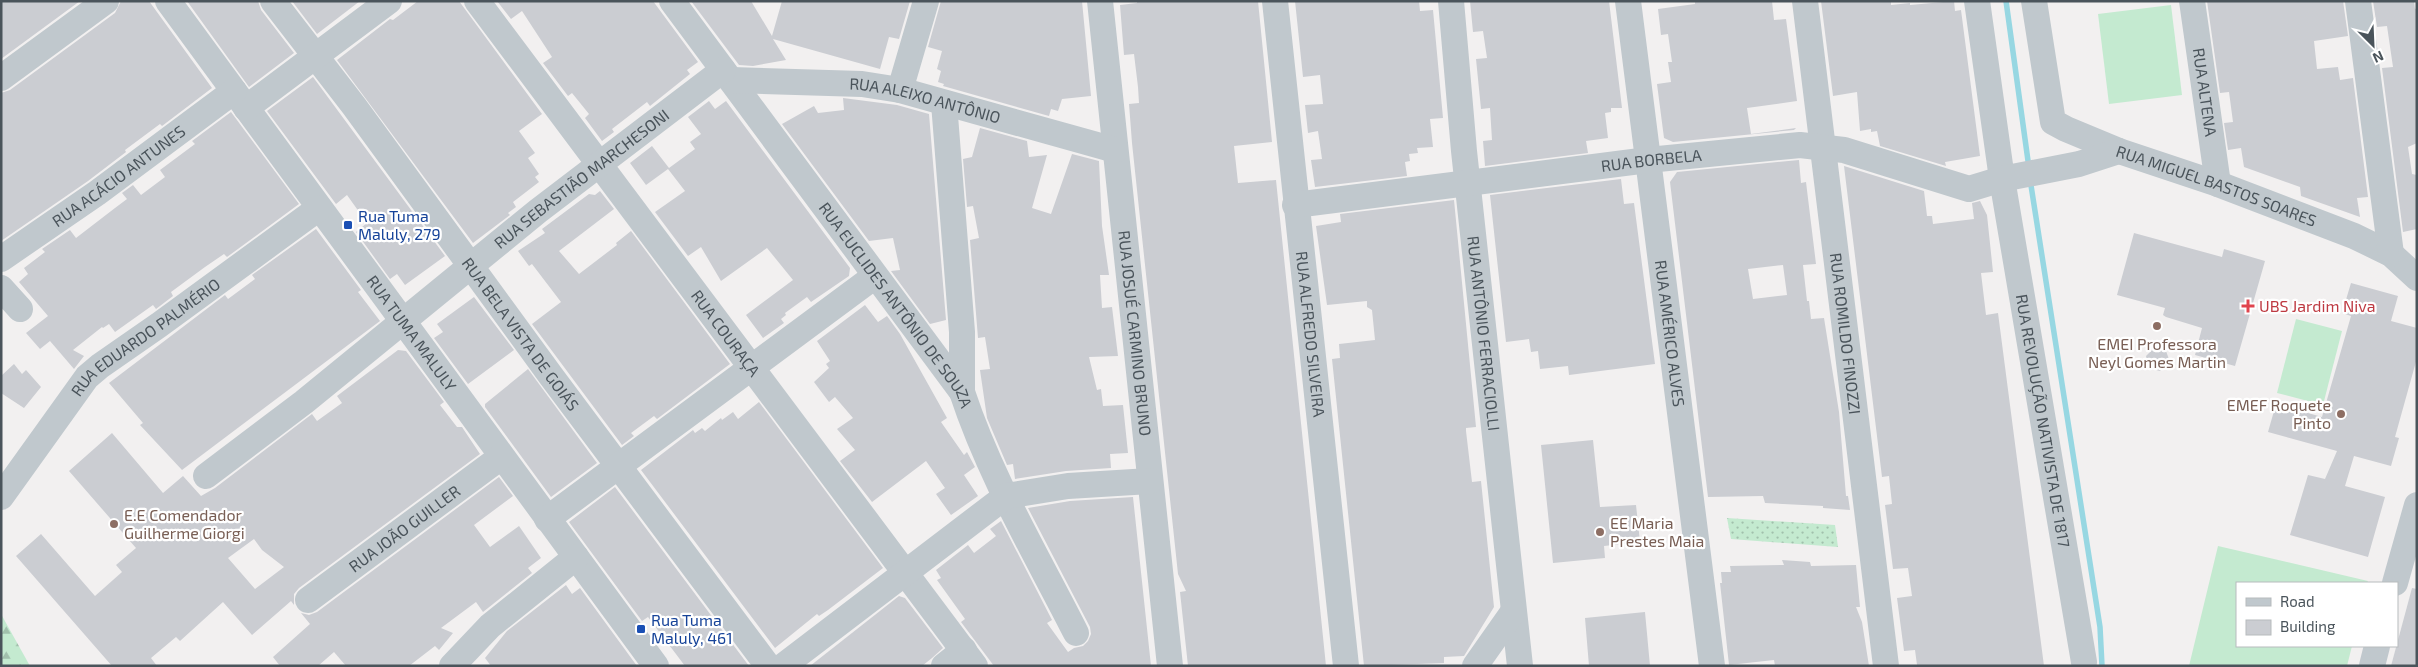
<svg xmlns="http://www.w3.org/2000/svg" width="2418" height="667" font-family="'Exo 2',sans-serif">
  <defs>
    <pattern id="forest-firs" width="22" height="20" patternUnits="userSpaceOnUse" patternTransform="scale(1.25)"><rect width="22" height="20" fill="#c4ead0"/><path d="M5 1l3.5 6h-7zM16 11l3.5 6h-7z" fill="#a1c0ac"/></pattern>
    <pattern id="park-dots" width="8" height="8" patternUnits="userSpaceOnUse" patternTransform="scale(1.25)"><rect width="8" height="8" fill="#c4ead0"/><path d="M2 2h.1M6 6h.1" fill="none" stroke="#a1c0ac" stroke-width="1.8" stroke-linecap="round"/></pattern>
  </defs>
  <rect width="100%" height="100%" fill="#f2f0f0"/>
  <g fill="#c4ead0">
    <polygon points="2171,5 2182,95 2109,104 2098,14"/>
    <polygon points="2296,319 2342,331 2323,405 2277,393"/>
    <polygon points="2218,546 2368,581 2367,583 2237,583 2237,646 2352,646 2347,666 2189,666"/>
  </g>
  <polygon fill="url(#forest-firs)" points="1,614 30,666 1,666"/>
  <polygon fill="url(#park-dots)" points="1727,518 1835,525 1838,547 1731,539"/>
  <g fill="none" stroke-linecap="round" stroke-linejoin="round">
    <g stroke="#97d7e2" stroke-width="5.5">
      <polyline points="2006,1 2029,168"/>
      <polyline points="2030,179 2100,627 2102,666"/>
    </g>
  </g>
  <g fill="#cbcdd2" fill-rule="evenodd">
    <polygon points="1,1 80,1 1,59"/>
    <polygon points="121,1 149,1 212,88 162,126 160,124 125,150 126,152 88,181 1,241 1,93 10,90 115,13"/>
    <polygon points="187,1 258,1 261,10 294,53 249,87"/>
    <polygon points="292,1 360,1 317,34"/>
    <polygon points="418,1 459,1 542,114 519,131 535,153 528,158 539,174 535,177 539,182 513,202 516,207 508,213 510,215 473,243 337,60 390,19 393,20"/>
    <polygon points="497,1 653,1 698,62 687,70 690,74 650,106 647,102 612,129 614,132 602,141 585,118 589,114 572,93 568,96 543,63 552,57 522,11 511,19"/>
    <polygon points="691,1 751,1 772,36 782,1 910,1 899,39 889,37 880,69 773,39 786,60 753,66 739,65"/>
    <polygon points="941,1 1082,1 1091,96 1062,99 1058,111 1051,109 1049,116 943,86 944,84 938,82 941,71 937,69 942,51 928,47"/>
    <polygon points="1137,1 1258,1 1272,142 1234,146 1238,183 1276,180 1326,666 1188,666 1180,592 1186,591 1178,574 1132,143 1129,104 1139,103 1138,87 1134,54 1124,55 1120,5 1137,3"/>
    <polygon points="1295,1 1419,1 1420,11 1433,10 1443,118 1430,119 1433,147 1417,148 1418,153 1409,154 1410,161 1405,162 1407,176 1315,187 1311,160 1322,159 1318,131 1308,133 1305,105 1323,104 1320,75 1303,77"/>
    <polygon points="1470,1 1609,1 1622,108 1611,108 1611,112 1605,113 1608,138 1586,141 1588,153 1485,166 1483,141 1492,140 1490,108 1481,109 1476,59 1487,58 1483,31 1473,32"/>
    <polygon points="1695,1 1772,1 1774,20 1786,19 1797,101 1747,108 1751,134 1796,128 1794,130 1673,142 1664,138 1657,84 1671,82 1668,62 1672,62 1668,34 1661,35 1658,9 1695,4"/>
    <polygon points="1821,1 1891,1 1891,5 1910,3 1910,5 1954,1 1955,11 1961,10 1980,156 1945,162 1946,166 1880,146 1877,131 1871,132 1871,129 1860,131 1857,92 1833,96"/>
    <polygon points="2207,1 2343,1 2348,36 2314,41 2317,69 2338,67 2340,80 2353,78 2368,197 2357,198 2360,217 2301,196 2300,187 2244,167 2241,148 2228,150 2224,123 2233,122 2229,92 2220,93"/>
    <polygon points="2373,1 2414,1 2415,9 2417,8 2417,143 2408,147 2412,174 2417,175 2417,229 2403,232 2382,68 2393,67 2387,26 2377,27"/>
    <polygon points="313,77 445,256 405,285 397,274 390,279 356,232 367,223 347,195 336,204 267,111"/>
    <polygon points="843,98 897,105 929,114 946,320 930,324 891,271 900,270 893,238 869,241 782,124 814,106 818,113 844,110"/>
    <polygon points="709,101 715,109 726,101 850,268 849,276 811,302 807,297 785,313 786,315 781,319 784,323 763,338 746,315 793,280 767,248 721,281 701,247 688,256 655,212 685,191 668,169 646,185 630,163 652,146 669,168 695,149 690,142 701,134 688,117"/>
    <polygon points="231,112 299,204 227,257 224,254 205,267 171,292 173,296 156,309 153,305 115,332 109,324 103,328 102,327 73,350 84,356 74,369 50,341 40,349 26,333 48,316 19,282 28,274 24,268 45,252 42,249 70,230 76,238 115,208 127,199 122,193 133,185 141,195 165,177 160,170 195,144 192,141"/>
    <polygon points="980,128 1027,141 1029,157 1047,155 1032,208 1051,214 1072,154 1099,161 1102,226 1109,275 1100,275 1102,308 1112,307 1118,356 1089,357 1097,390 1101,389 1103,406 1123,405 1128,453 1110,454 1111,468 1066,471 1015,479 1013,464 1007,465 987,418 980,370 990,369 985,337 978,338 970,240 979,238 973,206 967,207 963,159 972,157"/>
    <path d="M1799 160 1801 183 1806 182 1816 264 1803 265 1807 301H1809L1811 319 1824 318 1839 412 1846 496H1848L1850 510 1823 508V506L1765 503 1763 496 1708 497 1670 182 1677 172ZM1783 265 1787 295 1753 299 1748 269Z"/>
    <polygon points="1844,166 1924,191 1927,216 1932,216 1933,224 1974,219 1972,203 1980,201 1987,215 1993,272 1981,273 1986,315 1998,313 2044,666 1917,665 1915,650 1904,651 1897,598 1912,596 1908,568 1893,569 1885,505 1892,504 1889,476 1882,477"/>
    <polygon points="1621,179 1624,204 1634,203 1655,364 1569,375 1568,366 1540,369 1538,351 1531,352 1529,339 1506,342 1490,195"/>
    <polygon points="600,191 614,209 559,251 579,274 617,245 616,243 631,231 730,364 657,419 654,416 631,433 634,436 622,445 532,324 561,302 532,264 529,266 518,251 545,233 542,229 589,194 595,195"/>
    <polygon points="1454,200 1476,427 1466,428 1466,431 1472,482 1481,481 1494,607 1464,656 1444,657 1444,663 1364,666 1332,359 1340,358 1339,344 1375,340 1372,310 1367,307 1367,301 1327,305 1316,226 1341,222 1340,214"/>
    <polygon points="316,229 361,290 358,292 380,321 182,470 140,425 143,423 109,383 225,295 228,299 255,279 252,275"/>
    <polygon points="2134,233 2222,257 2224,249 2265,261 2235,366 2195,355 2202,328 2166,317 2163,315 2165,308 2117,295"/>
    <polygon points="2351,283 2398,296 2391,321 2417,328 2417,358 2395,437 2399,438 2391,466 2354,456 2345,486 2385,497 2368,557 2290,535 2308,475 2325,479 2337,451 2268,432 2276,404 2322,417 2351,316 2342,313"/>
    <polygon points="474,297 514,350 468,384 434,338 443,332 437,324"/>
    <polygon points="865,305 878,322 887,316 900,334 947,418 941,422 964,455 967,452 975,467 964,475 978,496 951,515 936,494 945,488 926,461 872,502 840,461 855,450 837,429 853,418 835,397 829,402 814,382 829,368 826,364 830,361 817,341"/>
    <polygon points="2155,347 2166,351 2170,362 2160,371 2149,368 2146,356"/>
    <path d="M398 350 406 351 444 402 440 405 457 427H462L480 454 299 588 294 594V605L291 601 252 635 223 602 180 641 176 637 151 658 157 666H112L16 556 41 534 95 596 122 572 116 565 136 548 69 471 112 433 163 493 183 476 201 496 215 488 312 414 317 421 342 403 337 396ZM254 539 262 550 284 567 255 589 228 558Z"/>
    <polygon points="14,364 22,374 26,370 41,387 24,408 1,393 1,376"/>
    <polygon points="528,369 597,463 551,497 485,407 485,404"/>
    <polygon points="759,402 883,568 828,610 819,616 817,614 775,648 641,470 693,430 695,433 702,428 705,431 721,418 722,420 733,412 738,419"/>
    <polygon points="1593,440 1600,507 1636,505 1640,542 1604,546 1605,558 1553,563 1541,445"/>
    <polygon points="499,477 513,496 474,525 490,547 519,526 541,558 528,568 532,573 483,612 476,602 441,628 453,633 439,650 435,646 409,666 346,666 334,652 318,666 280,666 273,657 310,624 301,613 309,615 317,612"/>
    <polygon points="615,487 749,666 685,666 648,617 642,621 569,522"/>
    <polygon points="1133,497 1151,666 994,666 961,622 965,619 937,580 941,578 936,570 968,545 974,553 996,536 990,529 1001,521 1052,620 1047,623 1068,652 1074,648 1083,646 1088,641 1091,634 1090,627 1028,508 1070,501"/>
    <polygon points="1782,560 1810,562 1811,566 1856,565 1860,607 1856,607 1862,622 1869,666 1775,666 1774,660 1729,665 1720,583 1722,583 1721,572 1731,572 1730,566 1784,565"/>
    <polygon points="566,585 572,594 580,588 637,666 491,666 485,658 507,631"/>
    <polygon points="2412,588 2417,589 2417,666 2391,666"/>
    <polygon points="899,596 905,598 943,648 932,658 922,666 810,666"/>
    <polygon points="1645,612 1650,666 1589,666 1585,618"/>
  </g>
  <g fill="none" stroke-linecap="round" stroke-linejoin="round">
    <g stroke="#c0c8cd" stroke-width="26">
      <path id="s1" d="M168 1 656 666"/>
      <path id="s2" d="M273 1 354 106 551 376 768 666"/>
      <path id="s3" d="M477 1 975 666"/>
      <path id="s4" d="M672 1 962 392C990 477 1036 554 1076 633"/>
      <path id="s5" d="M1100 1 1170 666"/>
      <path id="s6" d="M1275 1 1346 666"/>
      <path id="s7" d="M1451 1 1464 151 1520 666"/>
      <path id="s8" d="M1628 1 1712 666"/>
      <path id="s9" d="M1805 1 1886 666"/>
      <path id="s10" d="M1977 1 2002 179 2084 662"/>
      <path id="s11" d="M2034 1 2053 122 2066 129 2119 151 2218 184 2354 236 2391 254 2417 278"/>
      <path id="s12" d="M2192 1 2218 184"/>
      <polyline points="2358,1 2391,254"/>
      <polyline points="1,78 106,1"/>
      <path id="s13" d="M731 80 862 84 900 90 1115 150"/>
      <polyline points="900,90 926,1"/>
      <polyline points="944,103 962,332 962,392"/>
      <polyline points="246,108 389,1"/>
      <path id="s14" d="M1295 205 1648 160 1800 145 1844 150 1969 189 2002 179 2079 164 2119 151"/>
      <path id="s15" d="M1 259 97 193 234 91"/>
      <polyline points="1,288 20,309"/>
      <path id="s16" d="M206 476 304 402 538 211 723 70"/>
      <path id="s17" d="M1 497 87 377 100 366 159 325 319 208"/>
      <polyline points="547,519 875,276"/>
      <polyline points="2395,583 2417,505"/>
      <path id="s18" d="M308 600 501 457"/>
      <polyline points="452,666 490,626 576,557"/>
      <polyline points="783,666 1006,496 1068,486 1150,481"/>
      <polyline points="944,666 964,650"/>
      <polyline points="1475,666 1513,612"/>
      <polyline points="2372,666 2377,646"/>
    </g>
  </g>
  <g fill="#1a4fb4" stroke="#fff" stroke-width="2">
    <rect x="343" y="220" width="10" height="10" rx="2.5"/>
    <rect x="636" y="624" width="10" height="10" rx="2.5"/>
  </g>
  <path fill="#e0444e" stroke="#fff" stroke-width="2" d="M2245.5 298.5h5v5h5v5h-5v5h-5v-5h-5v-5h5z"/>
  <g fill="#8d6e63" stroke="#fff" stroke-width="2">
    <circle cx="2157" cy="326" r="5"/>
    <circle cx="2341" cy="414" r="5"/>
    <circle cx="114" cy="524" r="5"/>
    <circle cx="1600" cy="532" r="5"/>
  </g>
  <g text-anchor="middle" stroke-width="4.5" stroke-linejoin="round" paint-order="stroke">
    <g font-size="16" fill="#4a545b" stroke="#fff">
      <text dy="6" stroke="none"><textPath href="#s12" startOffset="92">RUA ALTENA</textPath></text>
      <text dy="6" stroke="none"><textPath href="#s13" startOffset="196">RUA ALEIXO ANTÔNIO</textPath></text>
      <text dy="6" stroke="none"><textPath href="#s14" startOffset="359">RUA BORBELA</textPath></text>
      <text dy="6" stroke="none"><textPath href="#s15" startOffset="144">RUA ACÁCIO ANTUNES</textPath></text>
      <text dy="6" stroke="none"><textPath href="#s16" startOffset="479">RUA SEBASTIÃO MARCHESONI</textPath></text>
      <text dy="6" stroke="none"><textPath href="#s11" startOffset="298">RUA MIGUEL BASTOS SOARES</textPath></text>
      <text dy="6" stroke="none"><textPath href="#s4" startOffset="378">RUA EUCLIDES ANTÔNIO DE SOUZA</textPath></text>
      <text dy="6" stroke="none"><textPath href="#s3" startOffset="415">RUA COURAÇA</textPath></text>
      <text dy="6" stroke="none"><textPath href="#s5" startOffset="334">RUA JOSUÉ CARMINO BRUNO</textPath></text>
      <text dy="6" stroke="none"><textPath href="#s8" startOffset="335">RUA AMÉRICO ALVES</textPath></text>
      <text dy="6" stroke="none"><textPath href="#s1" startOffset="412">RUA TUMA MALULY</textPath></text>
      <text dy="6" stroke="none"><textPath href="#s2" startOffset="415">RUA BELA VISTA DE GOIÁS</textPath></text>
      <text dy="6" stroke="none"><textPath href="#s6" startOffset="335">RUA ALFREDO SILVEIRA</textPath></text>
      <text dy="6" stroke="none"><textPath href="#s7" startOffset="334">RUA ANTÔNIO FERRACIOLLI</textPath></text>
      <text dy="6" stroke="none"><textPath href="#s9" startOffset="335">RUA ROMILDO FINOZZI</textPath></text>
      <text dy="6" stroke="none"><textPath href="#s17" startOffset="218">RUA EDUARDO PALMÉRIO</textPath></text>
      <text dy="6" stroke="none"><textPath href="#s10" startOffset="425">RUA REVOLUÇÃO NATIVISTA DE 1817</textPath></text>
      <text dy="6" stroke="none"><textPath href="#s18" startOffset="120">RUA JOÃO GUILLER</textPath></text>
    </g>
    <g font-size="16" fill="#164399" stroke="#fff" text-anchor="start">
      <text x="358" y="222">Rua Tuma<tspan x="358" dy="18">Maluly, 279</tspan></text>
      <text x="651" y="626">Rua Tuma<tspan x="651" dy="18">Maluly, 461</tspan></text>
    </g>
    <g font-size="16" fill="#be3a42" stroke="#fff" text-anchor="start">
      <text x="2259" y="312">UBS Jardim Niva</text>
    </g>
    <g font-size="16" fill="#785e54" stroke="#fff" text-anchor="start">
      <text x="2157" y="350" text-anchor="middle">EMEI Professora<tspan x="2157" dy="18">Neyl Gomes Martin</tspan></text>
      <text x="2331" y="411" text-anchor="end">EMEF Roquete<tspan x="2331" dy="18">Pinto</tspan></text>
      <text x="124" y="521">E.E Comendador<tspan x="124" dy="18">Guilherme Giorgi</tspan></text>
      <text x="1610" y="529">EE Maria<tspan x="1610" dy="18">Prestes Maia</tspan></text>
    </g>
  </g>
  <rect width="2418" height="667" fill="none" stroke="#4a545b" stroke-width="5"/>
  <rect x="2236" y="582" width="162" height="65" fill="#ffffff" stroke="#b7bbbd"/>
  <rect x="2246" y="598" width="25" height="8" fill="#c0c8cd" stroke="#b7bbbd"/>
  <text x="2280" y="607" font-size="15" fill="#4a545b">Road</text>
  <rect x="2246" y="620" width="25" height="15" fill="#cbcdd2" stroke="#b7bbbd"/>
  <text x="2280" y="632" font-size="15" fill="#4a545b">Building</text>
  <g transform="translate(2373 45) rotate(156)" stroke="#ffffff" stroke-width="4" paint-order="stroke">
  <path d="M0-4L9 19L0 12L-9 19Z" fill="#4a545b"/>
  <text y="-8" font-size="14" font-weight="bold" text-anchor="middle" fill="#4a545b">N</text>
  </g>
</svg>
